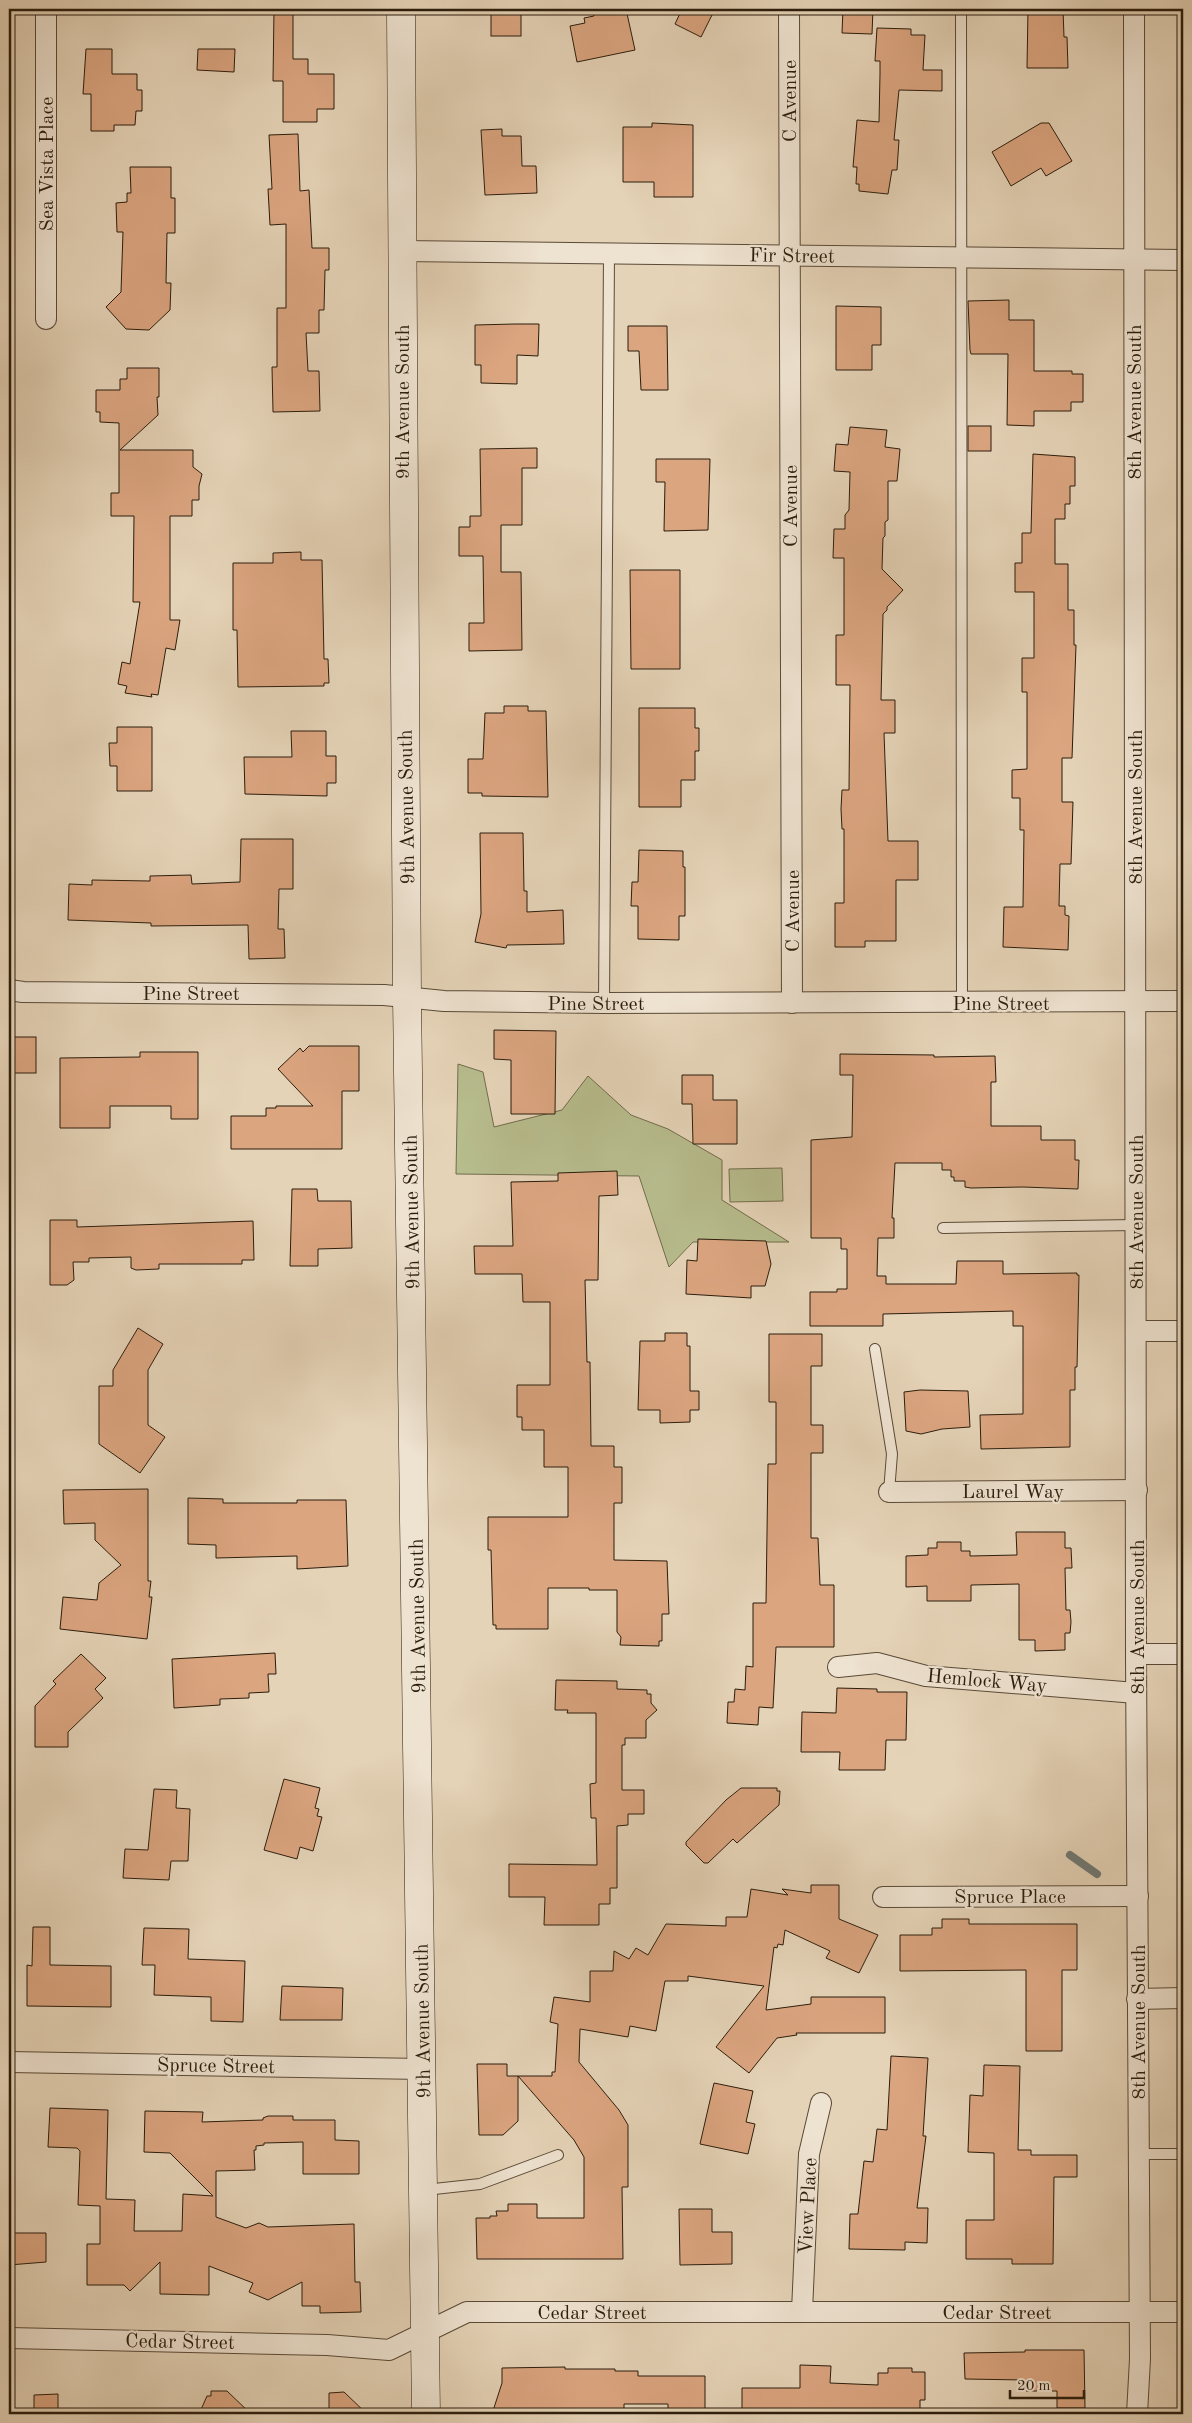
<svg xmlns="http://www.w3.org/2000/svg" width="1192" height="2423" font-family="'Old Standard TT',serif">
  <rect width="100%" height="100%" fill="#e5d3b7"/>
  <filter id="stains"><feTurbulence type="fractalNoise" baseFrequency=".004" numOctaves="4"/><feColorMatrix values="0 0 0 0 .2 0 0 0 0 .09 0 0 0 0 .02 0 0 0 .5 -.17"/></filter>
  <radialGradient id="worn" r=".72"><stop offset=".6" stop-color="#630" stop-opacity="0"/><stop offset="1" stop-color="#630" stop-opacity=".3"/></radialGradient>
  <g fill="#b7bc8d" stroke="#716c4c">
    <polygon points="458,1064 483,1072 494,1127 562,1110 588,1076 631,1115 668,1129 722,1160 722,1200 789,1242 693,1242 669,1267 639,1176 456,1174"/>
    <polygon points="782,1168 783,1201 730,1202 729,1169"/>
  </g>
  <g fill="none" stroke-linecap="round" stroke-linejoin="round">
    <polyline stroke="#6f7875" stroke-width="8" points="1070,1855 1097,1874"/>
  </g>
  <g fill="#dba580" stroke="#2b1d0c">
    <polygon points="274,9 293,9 293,59 308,59 308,74 334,74 334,109 317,109 317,122 283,122 283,81 273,81"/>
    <rect x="491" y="9" width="30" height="27"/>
    <polygon points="592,9 626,9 635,50 577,62 570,26 585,23 584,18 594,16"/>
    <polygon points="682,9 715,9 701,37 675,24"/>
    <polygon points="843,9 873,9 872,34 842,33"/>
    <polygon points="1028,9 1063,9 1064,37 1067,37 1068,68 1027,68"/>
    <polygon points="877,28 911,29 911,35 925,35 923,70 942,70 942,91 899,90 894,140 899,140 897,170 892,170 888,194 859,191 859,184 856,184 857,167 853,167 857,120 879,122 880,74 880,61 875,61"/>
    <polygon points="86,49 112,49 112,74 137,74 137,90 142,90 142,111 136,111 135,125 114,125 114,131 91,131 91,94 83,94"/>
    <polygon points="198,49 235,49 234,72 197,70"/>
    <polygon points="652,123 693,125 693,197 654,197 654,182 623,182 623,127 652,127"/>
    <polygon points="1041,123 1049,123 1072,161 1046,176 1041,168 1011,186 992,152"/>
    <polygon points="502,129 502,136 521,136 522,166 536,166 537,193 485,195 481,130"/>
    <polygon points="298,134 300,191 309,190 312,248 329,248 329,270 325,270 324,310 319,310 319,333 306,333 308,371 319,371 320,411 273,412 272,367 277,367 277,308 286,308 286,224 270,225 268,189 272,189 269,135"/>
    <polygon points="130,167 171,167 171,198 175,198 175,233 167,233 166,283 171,283 170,310 149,330 126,329 106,307 121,292 123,232 117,232 116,203 127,202 127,193 131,193"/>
    <polygon points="1009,300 1009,320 1034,320 1034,371 1072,371 1072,374 1083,374 1083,402 1071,402 1071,411 1034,411 1034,426 1007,425 1008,354 971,354 970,350 968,301"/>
    <polygon points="836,306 881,307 881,345 872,345 872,370 836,370"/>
    <polygon points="515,324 539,324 538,356 517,355 517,384 481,383 481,365 475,365 475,325"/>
    <polygon points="628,326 667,326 668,390 641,390 639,351 628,351"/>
    <polygon points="127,368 159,368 159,397 157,397 158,415 120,450 193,450 193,467 202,474 199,486 199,500 192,500 192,516 170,516 170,620 180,620 175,650 166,648 158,695 151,694 152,697 125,693 127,686 118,684 122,662 130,664 140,602 133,602 134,516 111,516 111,493 119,493 119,423 100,422 100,412 96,412 96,390 120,390 120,379 127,379"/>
    <rect x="968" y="426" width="23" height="25"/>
    <polygon points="850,427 887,430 885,447 900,449 897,481 888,481 888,520 885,522 885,536 883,538 882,569 903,590 887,607 887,610 883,614 881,700 895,700 895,733 884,733 888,841 918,841 918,880 896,880 896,941 865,941 865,947 835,947 835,903 844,903 844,829 842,829 841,809 842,790 849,790 850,685 836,685 836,635 844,635 844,558 833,558 834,529 845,529 845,515 849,510 850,472 834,471 836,444 848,445"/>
    <polygon points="537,448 537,468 522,468 522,525 501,525 501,572 521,572 522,650 469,651 469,623 484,623 483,556 459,556 459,527 470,527 470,516 481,516 480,449"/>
    <polygon points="1033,454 1075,457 1075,486 1070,486 1070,504 1065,504 1065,519 1055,519 1055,564 1068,564 1068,610 1074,610 1074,645 1076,645 1072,758 1062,758 1062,802 1073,802 1071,864 1060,864 1059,906 1065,906 1065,915 1069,916 1068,950 1003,947 1004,907 1023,907 1024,830 1020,830 1020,798 1012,798 1012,770 1027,769 1027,692 1022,692 1022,658 1034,658 1034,592 1015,592 1015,563 1022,563 1022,533 1031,533"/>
    <polygon points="656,459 710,459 708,530 664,531 665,482 656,482"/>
    <polygon points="301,552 301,560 322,560 324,659 328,659 329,683 324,683 324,686 238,687 237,630 233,630 233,563 273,563 273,553"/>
    <polygon points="630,570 680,570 680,669 631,669"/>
    <polygon points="504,706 528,706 528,711 546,711 548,797 482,796 482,793 468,793 468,759 483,759 485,713 504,713"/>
    <polygon points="639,708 695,708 695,728 699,728 699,751 695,751 695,780 681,780 681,807 639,807"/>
    <polygon points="117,727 152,727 152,791 117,791 117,766 110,766 109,743 117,743"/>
    <polygon points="291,731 326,731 326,756 336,756 336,783 327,783 327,796 245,794 244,757 292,757"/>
    <polygon points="480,833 523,833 524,891 527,891 527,912 563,910 564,944 507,945 506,948 475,942 481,914"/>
    <polygon points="241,839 293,839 293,889 279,889 278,929 284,929 285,958 249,959 248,925 151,926 151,923 68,920 69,884 92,885 92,880 150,881 150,876 191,875 192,884 240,882"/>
    <polygon points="639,850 683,851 683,867 685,867 685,916 679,916 679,940 638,939 638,906 631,906 632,882 638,882"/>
    <polygon points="494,1030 556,1031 555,1114 511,1114 511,1060 494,1059"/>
    <rect x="9" y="1037" width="27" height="36"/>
    <polygon points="309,1046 359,1046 359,1091 342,1091 342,1149 231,1149 231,1116 266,1116 266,1108 276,1108 276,1106 313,1106 278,1069 300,1048 303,1052"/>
    <polygon points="140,1052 198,1052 198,1119 171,1119 171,1106 110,1106 110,1128 60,1128 60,1058 140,1057"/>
    <polygon points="840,1054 934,1055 934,1057 995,1056 996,1082 991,1082 991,1126 1041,1126 1041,1140 1075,1140 1075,1160 1079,1160 1078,1189 1023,1187 971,1188 965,1187 965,1181 954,1181 954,1177 951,1177 951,1170 942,1170 942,1163 895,1163 892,1218 894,1218 894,1238 878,1238 877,1276 886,1276 886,1284 956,1284 957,1261 1003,1261 1003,1274 1077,1273 1077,1275 1079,1275 1077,1367 1075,1367 1075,1390 1070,1390 1070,1447 981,1449 980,1415 1023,1414 1023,1326 1013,1326 1013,1311 883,1314 883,1326 810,1326 810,1292 837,1292 837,1289 847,1289 847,1249 841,1249 841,1238 811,1238 811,1140 852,1137 853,1075 840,1075"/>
    <polygon points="682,1075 713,1075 713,1100 737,1100 737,1144 693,1144 692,1104 682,1104"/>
    <polygon points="617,1171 618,1195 599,1196 598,1280 585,1280 587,1362 590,1362 591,1446 614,1446 614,1467 622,1467 622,1503 614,1503 614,1560 667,1561 669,1614 662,1614 662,1641 659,1641 659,1646 620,1645 621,1637 617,1632 617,1590 589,1590 589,1588 548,1588 548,1629 496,1629 496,1625 493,1625 491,1550 488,1550 488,1517 568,1517 568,1467 544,1467 544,1430 522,1430 522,1417 517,1417 517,1385 550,1385 550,1302 523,1302 522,1274 475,1274 474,1246 513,1246 511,1182 558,1181 558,1173"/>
    <polygon points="292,1189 317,1189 318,1201 351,1201 352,1248 318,1249 318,1266 290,1266"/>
    <polygon points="50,1220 77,1220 77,1227 253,1221 254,1260 242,1260 242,1264 159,1264 159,1269 136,1270 131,1268 131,1257 89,1258 89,1262 73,1262 74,1280 67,1285 50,1285"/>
    <polygon points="698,1239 766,1241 771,1264 765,1286 751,1286 751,1298 686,1294 687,1260 697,1261"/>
    <polygon points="138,1328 163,1344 148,1370 148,1425 165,1437 140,1473 99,1444 99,1386 113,1386 113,1370"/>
    <polygon points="665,1333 687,1333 687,1346 690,1346 690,1391 699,1391 699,1410 690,1410 690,1422 660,1423 660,1410 638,1410 640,1341 665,1341"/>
    <polygon points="769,1334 822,1334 822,1366 811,1366 811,1425 823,1425 823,1453 811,1453 811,1538 818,1538 820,1585 834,1585 834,1647 776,1647 773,1708 759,1707 758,1725 727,1723 728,1702 734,1702 735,1689 745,1690 746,1666 753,1667 753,1603 766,1603 768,1464 776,1464 776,1402 769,1402"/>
    <polygon points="920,1390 968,1391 970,1427 942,1429 921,1434 906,1431 904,1392"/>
    <polygon points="148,1489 148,1581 151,1581 149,1597 152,1597 147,1639 60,1629 63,1597 97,1600 99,1583 121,1565 95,1540 95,1523 64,1524 63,1490"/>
    <polygon points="188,1498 223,1499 223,1503 297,1503 297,1500 346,1500 348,1566 297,1569 297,1556 216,1558 216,1545 188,1544"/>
    <polygon points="1016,1532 1065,1532 1065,1548 1071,1548 1072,1568 1065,1568 1066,1610 1070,1610 1071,1622 1070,1633 1065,1633 1065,1650 1035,1651 1035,1640 1019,1640 1019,1584 971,1585 971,1601 927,1601 927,1586 906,1587 906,1556 928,1555 928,1548 937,1548 937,1542 961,1542 961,1551 970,1551 970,1556 1017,1555"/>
    <polygon points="275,1653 276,1674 268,1674 269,1692 249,1693 249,1698 220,1699 220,1705 174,1708 172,1659"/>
    <polygon points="81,1654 106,1678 95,1689 103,1698 68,1732 68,1747 35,1747 35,1706 56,1684 53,1681"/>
    <polygon points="556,1680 617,1681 617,1689 647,1690 647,1694 651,1694 651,1703 657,1710 646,1720 646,1738 625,1738 625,1745 622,1745 622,1790 644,1790 644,1814 628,1814 628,1825 617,1826 617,1888 610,1888 610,1904 599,1904 599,1925 544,1925 545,1897 509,1897 509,1864 597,1865 596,1818 591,1818 590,1784 596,1783 596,1713 567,1713 568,1710 555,1710"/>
    <polygon points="837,1688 877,1689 877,1692 907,1692 906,1740 886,1740 885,1770 839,1770 840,1752 801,1752 802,1712 836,1713"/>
    <polygon points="284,1779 320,1788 315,1808 319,1809 317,1816 322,1817 313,1851 300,1847 297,1859 264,1850"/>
    <polygon points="741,1788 777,1788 777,1791 780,1791 779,1805 737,1843 733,1839 708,1863 704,1863 686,1845 686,1842 726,1800"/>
    <polygon points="154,1789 177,1790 176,1808 190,1809 188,1861 171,1861 169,1880 123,1878 125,1849 148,1850"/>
    <polygon points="811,1885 839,1885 839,1919 878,1935 859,1973 826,1958 830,1951 785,1930 783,1945 778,1944 777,1948 774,1947 766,2010 811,2004 811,1997 885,1997 885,2033 796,2033 797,2035 777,2038 749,2073 716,2047 764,1986 688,1976 688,1981 665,1981 656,2031 630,2026 628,2037 580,2029 579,2062 619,2110 628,2125 628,2187 622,2187 623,2259 477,2259 476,2218 490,2218 490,2216 497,2216 496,2211 508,2211 508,2204 537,2204 537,2218 584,2218 584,2157 574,2140 518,2076 552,2076 552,2072 555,2072 558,2024 550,2022 554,1997 590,2002 590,1971 613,1971 614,1951 629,1959 636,1948 648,1955 666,1924 726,1926 726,1917 747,1917 751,1889 788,1895 782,1889 811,1893"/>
    <polygon points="942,1919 969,1919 969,1924 1077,1924 1077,1970 1062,1970 1062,2051 1026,2051 1026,1970 900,1971 900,1935 932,1935 932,1928 942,1928"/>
    <polygon points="33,1927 50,1927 50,1965 111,1966 111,2007 27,2006 27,1965 32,1966"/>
    <polygon points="144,1928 189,1929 188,1959 245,1961 243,2022 211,2021 211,1997 154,1995 155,1965 142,1965"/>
    <polygon points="282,1986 343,1988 342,2020 280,2020"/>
    <polygon points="891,2056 928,2058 923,2136 926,2136 917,2208 928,2208 927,2243 905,2242 905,2250 849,2249 850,2214 858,2214 864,2161 873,2162 877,2129 887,2130"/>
    <polygon points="477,2064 507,2064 507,2076 518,2076 518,2121 503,2135 479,2135"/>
    <polygon points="984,2065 1020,2066 1018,2150 1031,2150 1031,2155 1077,2155 1077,2177 1054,2177 1053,2264 1012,2264 1012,2259 966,2259 966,2220 994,2220 994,2153 968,2152 970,2095 983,2096"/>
    <polygon points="714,2083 753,2091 746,2122 755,2124 748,2154 700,2144"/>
    <polygon points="50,2108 108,2110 106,2199 135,2200 134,2231 182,2231 183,2194 213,2196 170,2153 144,2152 145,2111 203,2112 202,2122 263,2120 263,2118 268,2116 293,2116 293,2120 335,2120 335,2140 359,2141 359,2174 303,2174 303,2142 264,2143 264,2145 256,2146 256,2150 254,2150 255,2170 216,2171 216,2217 246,2228 259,2223 268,2227 354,2224 355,2282 360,2282 361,2312 320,2313 320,2306 302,2306 302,2282 268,2300 249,2292 253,2283 209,2266 209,2295 160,2294 160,2262 130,2291 124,2285 87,2285 87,2244 100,2244 100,2206 78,2205 80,2151 77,2148 48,2147"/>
    <polygon points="679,2209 712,2209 712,2232 732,2232 732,2264 680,2265"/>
    <polygon points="9,2233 46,2233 46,2262 9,2265"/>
    <polygon points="1025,2350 1084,2350 1085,2408 1057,2408 1057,2391 1024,2391 1024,2380 965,2379 964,2353 1025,2352"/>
    <polygon points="800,2365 831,2366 830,2383 878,2385 878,2373 888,2373 888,2368 912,2368 912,2372 925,2372 925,2400 920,2400 920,2414 742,2414 742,2388 800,2388"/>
    <polygon points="565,2367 565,2369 615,2369 615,2371 638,2371 638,2376 705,2376 705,2414 668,2414 668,2404 624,2404 624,2414 492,2414 502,2383 502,2368"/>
    <polygon points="211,2391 227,2391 251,2414 199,2414 207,2396 211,2396"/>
    <polygon points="344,2392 367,2414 329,2414 329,2393"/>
    <polygon points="58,2394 58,2414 34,2414 34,2395"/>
  </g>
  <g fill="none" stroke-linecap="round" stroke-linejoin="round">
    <g stroke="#5a4a37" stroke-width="12">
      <g id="service">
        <polyline points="961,9 962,1003"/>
        <polyline points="604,1003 609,253"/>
        <polyline points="943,1228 1136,1225"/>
        <polyline points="875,1349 892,1454 889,1492"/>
        <polyline points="1138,2154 1183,2154"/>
        <polyline points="425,2190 480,2184 558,2155"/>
      </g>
    </g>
    <g stroke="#5a4a37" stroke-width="22">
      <g id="minor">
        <polyline points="46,9 46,319"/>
        <polyline points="789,9 792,1003"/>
        <polyline points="1134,9 1136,1654 1140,2359 1137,2414"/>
        <polyline points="401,251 1183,260"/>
        <polyline points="9,990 23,992 384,995 444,1001 604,1003 1183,1001"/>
        <polyline points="1137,1331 1183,1331"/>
        <polyline points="889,1492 1137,1490"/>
        <polyline points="1136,1654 1183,1654"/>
        <polyline points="838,1667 877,1663 926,1676 1136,1693"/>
        <polyline points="883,1897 1138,1896"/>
        <polyline points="1137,1999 1183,1998"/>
        <polyline points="9,2062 423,2069"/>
        <polyline points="802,2311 809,2154 821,2103"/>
        <polyline points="9,2338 327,2345 389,2350 467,2312 1183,2312"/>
      </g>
    </g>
    <g stroke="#2b1d0c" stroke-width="29">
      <polyline id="secondary" points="401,9 407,997 426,2414"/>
    </g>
    <use href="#service" stroke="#eee2d0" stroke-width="10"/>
    <use href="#minor" stroke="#eee2d0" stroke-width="20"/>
    <use href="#secondary" stroke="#eee2d0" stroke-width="28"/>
  </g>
  <g text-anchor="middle" stroke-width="4.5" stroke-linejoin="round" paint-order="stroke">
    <g font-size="20" fill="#2b1d0c" stroke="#eee2d0">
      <text transform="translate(789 101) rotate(-90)" y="7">C Avenue</text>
      <text transform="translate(46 164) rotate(-90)" y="7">Sea Vista Place</text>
      <text transform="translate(792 255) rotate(1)" y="7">Fir Street</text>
      <text transform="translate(402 402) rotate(-90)" y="7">9th Avenue South</text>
      <text transform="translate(1134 402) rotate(-90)" y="7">8th Avenue South</text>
      <text transform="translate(790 506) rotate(-90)" y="7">C Avenue</text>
      <text transform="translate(406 807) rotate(-91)" y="7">9th Avenue South</text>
      <text transform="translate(1135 807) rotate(-90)" y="7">8th Avenue South</text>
      <text transform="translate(792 911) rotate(-90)" y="7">C Avenue</text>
      <text x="191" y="1000">Pine Street</text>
      <text x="596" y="1010">Pine Street</text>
      <text x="1001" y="1010">Pine Street</text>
      <text transform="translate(411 1212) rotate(-91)" y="7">9th Avenue South</text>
      <text transform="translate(1136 1212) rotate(-90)" y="7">8th Avenue South</text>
      <text x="1013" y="1498">Laurel Way</text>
      <text transform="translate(417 1616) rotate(-91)" y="7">9th Avenue South</text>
      <text transform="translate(1137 1617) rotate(-90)" y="7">8th Avenue South</text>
      <text transform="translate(987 1680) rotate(5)" y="7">Hemlock Way</text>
      <text x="1010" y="1903">Spruce Place</text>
      <text transform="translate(422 2021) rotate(-91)" y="7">9th Avenue South</text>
      <text transform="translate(1138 2022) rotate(-90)" y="7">8th Avenue South</text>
      <text transform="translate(216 2065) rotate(1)" y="7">Spruce Street</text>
      <text transform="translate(807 2206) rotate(-87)" y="7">View Place</text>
      <text x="592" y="2319">Cedar Street</text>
      <text x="997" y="2319">Cedar Street</text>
      <text transform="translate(180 2341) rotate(1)" y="7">Cedar Street</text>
    </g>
  </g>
  <rect width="1192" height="2423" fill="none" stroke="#e5d3b7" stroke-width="30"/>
  <rect x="10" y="10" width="1172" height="2403" fill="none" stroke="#2b1d0c" stroke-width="2.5"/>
  <rect x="15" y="15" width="1162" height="2393" fill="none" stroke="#2b1d0c"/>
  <path d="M1010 2390v8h74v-8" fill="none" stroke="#2b1d0c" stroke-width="2.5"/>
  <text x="1017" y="2390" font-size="15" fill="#2b1d0c" stroke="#eee2d0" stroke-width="4" paint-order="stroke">20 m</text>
  <rect width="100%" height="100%" filter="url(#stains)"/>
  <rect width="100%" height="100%" fill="url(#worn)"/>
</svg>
